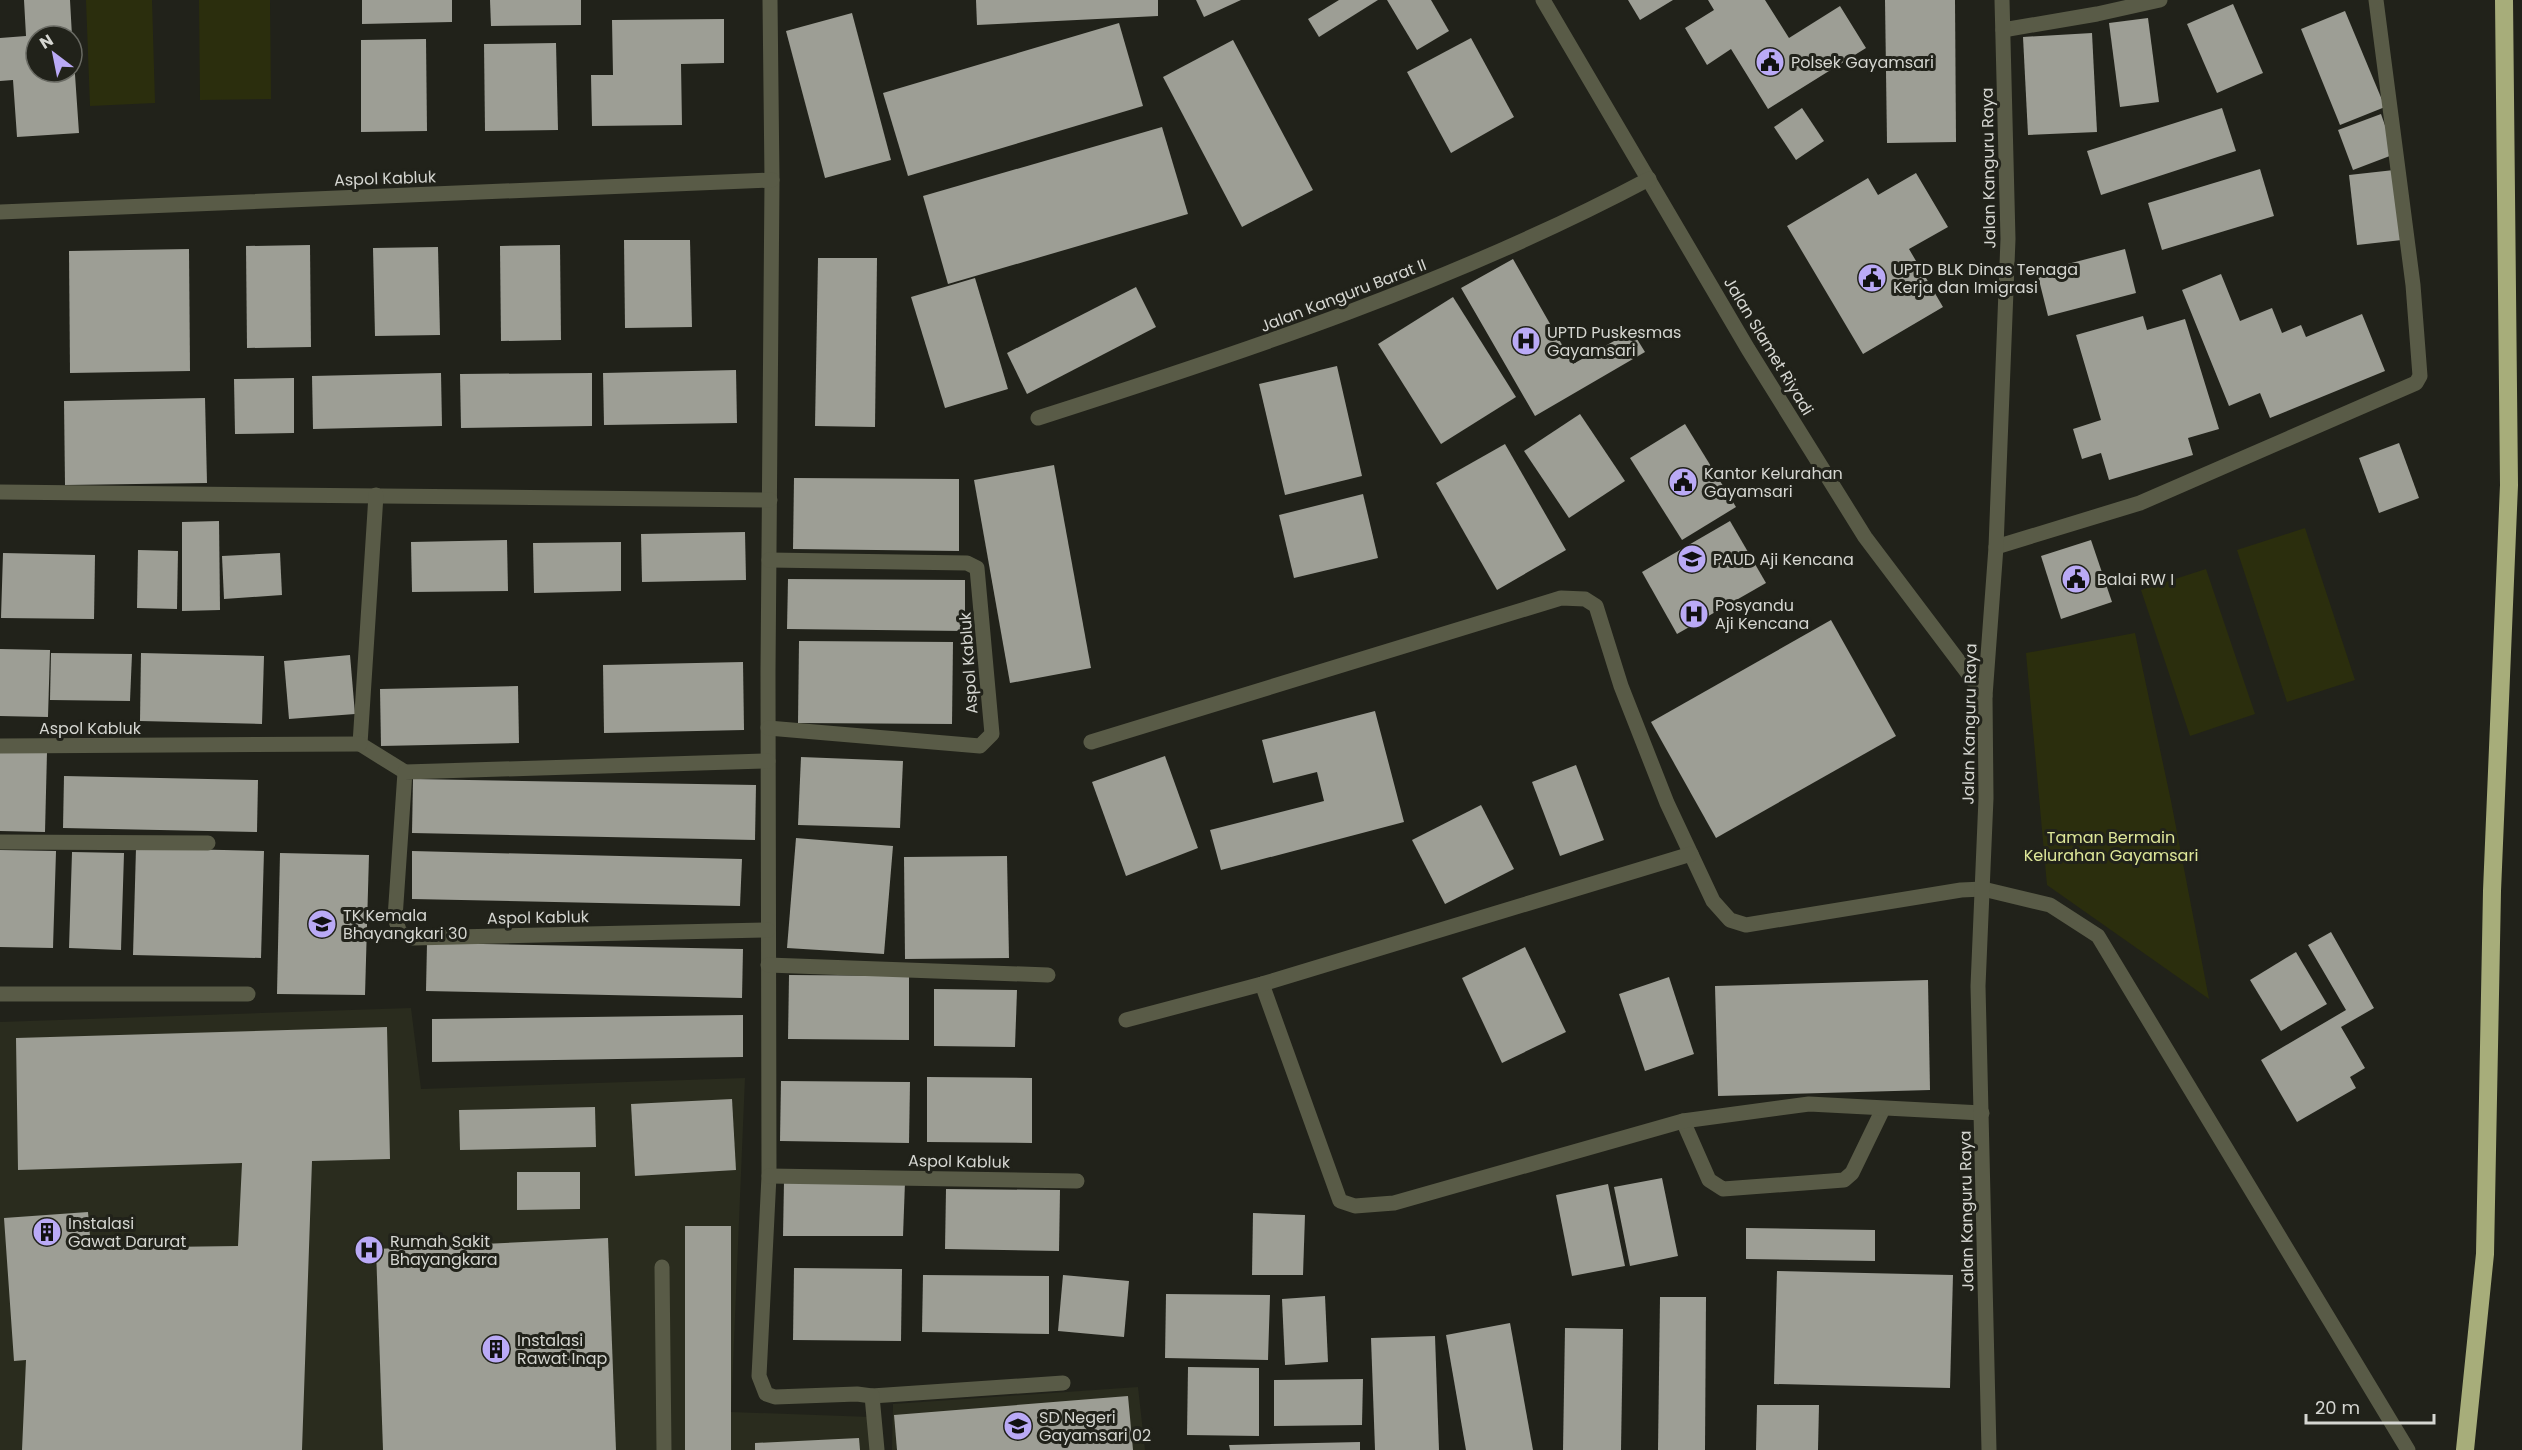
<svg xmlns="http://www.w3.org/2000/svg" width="2522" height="1450" font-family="Poppins,sans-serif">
  <rect width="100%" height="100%" fill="#21221a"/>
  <g fill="#2a2c1e">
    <polygon points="411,1008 421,1089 745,1078 731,1412 871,1417 872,1450 0,1450 0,1022"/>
    <polygon points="1138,1387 1145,1450 892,1450 893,1404"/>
  </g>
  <g fill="#2b2e0d">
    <polygon points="86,0 152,0 155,103 90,106"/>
    <polygon points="199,0 270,0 271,99 200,100"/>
    <polygon points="2305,528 2355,680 2287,702 2237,550"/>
    <polygon points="2206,569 2255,714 2190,736 2141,590"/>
    <polygon points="2135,633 2171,801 2209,999 2047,885 2026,653"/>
  </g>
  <g fill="#9d9e95">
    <polygon points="24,0 70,0 72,36 36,36 36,72 72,72 74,60 79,133 17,137 13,80 0,81 0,38 26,36"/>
    <polygon points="362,0 452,0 452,22 362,24"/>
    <polygon points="490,0 581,0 581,25 491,26"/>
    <polygon points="976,0 1158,0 1158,16 977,25"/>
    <polygon points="1196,0 1241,0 1204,17"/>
    <polygon points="1339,0 1378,0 1319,37 1308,19"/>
    <polygon points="1387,0 1431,0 1449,31 1417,50"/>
    <polygon points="1628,0 1673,0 1640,20"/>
    <polygon points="1708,0 1765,0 1789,38 1840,6 1866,48 1768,109 1731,49 1707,65 1685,28 1714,10"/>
    <polygon points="1885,0 1955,0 1956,142 1887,143"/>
    <polygon points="2233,4 2263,73 2217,93 2187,24"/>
    <polygon points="2345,11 2385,107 2340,125 2301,29"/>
    <polygon points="852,13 891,160 825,178 786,31"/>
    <polygon points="2148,18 2159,102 2120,107 2109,23"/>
    <polygon points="724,19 724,63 681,64 682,125 592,126 591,75 613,75 612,20"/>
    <polygon points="1119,23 1143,106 908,176 883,93"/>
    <polygon points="2092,33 2097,132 2028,135 2023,37"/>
    <polygon points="1471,38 1514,117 1451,153 1407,72"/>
    <polygon points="426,39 427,131 361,132 361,40"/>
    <polygon points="1233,40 1313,190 1242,227 1163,77"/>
    <polygon points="556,43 558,130 485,131 484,44"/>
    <polygon points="1802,108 1824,141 1796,160 1774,127"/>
    <polygon points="2222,108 2236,151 2101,195 2087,151"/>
    <polygon points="2381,114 2395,154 2353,170 2338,130"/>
    <polygon points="1162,127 1188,214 948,284 923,196"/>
    <polygon points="2260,169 2274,216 2162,250 2148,203"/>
    <polygon points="2394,170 2402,240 2357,245 2349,175"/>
    <polygon points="1916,173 1948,227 1909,249 1943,307 1863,354 1787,226 1868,178 1878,195"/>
    <polygon points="624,240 690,240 692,327 625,328"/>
    <polygon points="310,245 311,347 247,348 246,246"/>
    <polygon points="560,245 561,340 501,341 500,246"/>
    <polygon points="438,247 440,335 375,336 373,248"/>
    <polygon points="189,249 190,371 70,373 69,251"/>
    <polygon points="2125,249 2136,293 2048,316 2037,272"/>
    <polygon points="818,258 877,258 875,427 815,426"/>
    <polygon points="1513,259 1573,364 1632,331 1645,352 1535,416 1461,288"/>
    <polygon points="2221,274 2240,321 2272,308 2282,333 2301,325 2306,337 2362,314 2385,371 2270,418 2260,393 2229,406 2182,290"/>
    <polygon points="975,278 1008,389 945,408 911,297"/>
    <polygon points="1136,287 1156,327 1027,394 1007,353"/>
    <polygon points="1453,297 1516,397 1441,444 1378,344"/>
    <polygon points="2143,316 2147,330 2185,319 2219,429 2188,438 2193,455 2109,480 2101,453 2082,459 2073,429 2101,420 2076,335"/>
    <polygon points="1337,366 1362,476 1285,495 1259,384"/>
    <polygon points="736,370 737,423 604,425 603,373"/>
    <polygon points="441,373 442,426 313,429 312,376"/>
    <polygon points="592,373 592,426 461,428 460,374"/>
    <polygon points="294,378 294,433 235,434 234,379"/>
    <polygon points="205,398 207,483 65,485 64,401"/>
    <polygon points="1580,414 1625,481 1569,518 1524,451"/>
    <polygon points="1685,424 1736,507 1682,540 1630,458"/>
    <polygon points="2399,443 2419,498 2379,513 2359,458"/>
    <polygon points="1505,444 1566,550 1497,590 1436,483"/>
    <polygon points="1054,465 1091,668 1010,683 974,480"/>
    <polygon points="794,478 959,479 959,551 793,549"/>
    <polygon points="1363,494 1378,558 1294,578 1279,515"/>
    <polygon points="219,521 220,610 182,611 182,522"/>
    <polygon points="1730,521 1766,583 1677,634 1642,572"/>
    <polygon points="745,532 746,580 642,582 641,534"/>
    <polygon points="507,540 508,591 412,592 411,542"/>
    <polygon points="2091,540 2112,602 2061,619 2041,556"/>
    <polygon points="621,542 621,591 534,593 533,543"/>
    <polygon points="138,550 178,551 177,609 137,608"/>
    <polygon points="3,553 95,555 94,619 1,618"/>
    <polygon points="280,553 282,595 224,599 222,556"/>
    <polygon points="788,579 965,580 965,631 787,629"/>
    <polygon points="1831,620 1896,736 1716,838 1651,722"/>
    <polygon points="799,641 953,642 952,724 798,723"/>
    <polygon points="0,649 50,650 48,717 0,716"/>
    <polygon points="51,653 132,654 130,701 50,700"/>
    <polygon points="141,653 264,656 262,724 140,721"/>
    <polygon points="350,655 355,714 289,719 284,661"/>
    <polygon points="743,662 744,730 604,733 603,665"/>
    <polygon points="518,686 519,743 381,746 380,689"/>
    <polygon points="1375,711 1404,822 1221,870 1210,830 1324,801 1317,772 1273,783 1262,740"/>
    <polygon points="0,751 47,752 45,832 0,831"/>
    <polygon points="1165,756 1198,848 1126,876 1092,782"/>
    <polygon points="801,757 903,761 900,828 798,825"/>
    <polygon points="1576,765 1604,840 1560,856 1532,782"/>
    <polygon points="64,776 258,780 257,832 63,828"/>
    <polygon points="413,779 756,785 755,840 412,833"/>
    <polygon points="1481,805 1514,869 1445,904 1412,840"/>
    <polygon points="796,838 893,846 884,954 787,948"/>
    <polygon points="136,848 264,851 261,958 133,955"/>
    <polygon points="0,850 56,851 53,948 0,947"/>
    <polygon points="412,851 742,859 740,906 412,899"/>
    <polygon points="72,852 124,853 121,950 69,948"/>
    <polygon points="280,853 369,855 365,995 277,994"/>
    <polygon points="1007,856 1009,958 905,959 904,857"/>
    <polygon points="2331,932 2374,1008 2341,1027 2365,1068 2350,1077 2356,1088 2297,1122 2261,1060 2346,1010 2308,945"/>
    <polygon points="427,943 743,949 742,998 426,991"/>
    <polygon points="1525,947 1566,1032 1502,1063 1462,978"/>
    <polygon points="2296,952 2327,1004 2281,1031 2250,980"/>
    <polygon points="789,975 909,976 909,1040 788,1039"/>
    <polygon points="1669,977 1694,1054 1645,1071 1619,994"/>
    <polygon points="1928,980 1930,1090 1718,1096 1715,986"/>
    <polygon points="934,989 1017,990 1015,1047 934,1046"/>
    <polygon points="743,1015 743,1057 432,1062 432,1019"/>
    <polygon points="387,1027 390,1159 312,1161 302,1450 22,1450 26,1360 14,1361 4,1218 88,1212 91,1248 238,1246 242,1163 18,1170 16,1038"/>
    <polygon points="927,1077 1032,1078 1032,1143 927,1142"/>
    <polygon points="781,1081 910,1082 909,1143 780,1141"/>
    <polygon points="732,1099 736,1170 635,1176 631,1104"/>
    <polygon points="595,1107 596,1147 460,1150 459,1110"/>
    <polygon points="517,1172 580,1172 580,1209 517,1210"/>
    <polygon points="1662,1178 1678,1256 1630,1266 1614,1187"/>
    <polygon points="784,1181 905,1182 903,1236 783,1236"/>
    <polygon points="1608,1184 1625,1266 1572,1276 1556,1195"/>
    <polygon points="946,1189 1060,1190 1059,1251 945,1249"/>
    <polygon points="1253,1213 1305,1215 1303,1275 1252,1275"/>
    <rect x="685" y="1226" width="46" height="224"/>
    <polygon points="1746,1228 1875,1230 1875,1261 1746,1259"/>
    <polygon points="608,1238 616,1450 383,1450 376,1249"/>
    <polygon points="794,1268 902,1269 901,1341 793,1340"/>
    <polygon points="1777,1271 1953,1275 1950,1388 1774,1384"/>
    <polygon points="923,1275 1049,1276 1049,1334 922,1332"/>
    <polygon points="1063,1275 1129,1281 1124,1337 1058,1331"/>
    <polygon points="1166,1294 1270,1295 1268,1360 1165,1358"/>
    <polygon points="1325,1296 1328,1362 1285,1365 1282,1299"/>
    <polygon points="1660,1297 1706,1297 1705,1450 1658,1450"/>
    <polygon points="1510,1323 1533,1450 1466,1450 1446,1335"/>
    <polygon points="1565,1328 1623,1329 1621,1450 1563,1450"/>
    <polygon points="1435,1336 1439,1450 1375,1450 1371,1338"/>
    <polygon points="1188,1367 1259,1368 1259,1436 1187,1435"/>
    <polygon points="1363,1379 1362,1425 1274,1426 1274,1380"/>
    <polygon points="1128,1396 1133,1450 897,1450 894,1415"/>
    <polygon points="1757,1405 1819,1405 1818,1450 1756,1450"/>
    <polygon points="859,1438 860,1450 755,1450 755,1443"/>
    <polygon points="1360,1442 1360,1450 1230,1450 1229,1445"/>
  </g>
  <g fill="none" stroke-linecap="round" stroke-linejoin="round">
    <g stroke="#595b47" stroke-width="15">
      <polyline points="1683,1121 1709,1180 1723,1189 1844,1180 1852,1173 1883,1109"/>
      <polyline points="662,1267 664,1450"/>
      <polyline points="872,1396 1063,1383"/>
    </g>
    <g stroke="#595b47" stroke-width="15">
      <polyline points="770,0 772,180 768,672 769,1176 759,1376 766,1394 775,1397 857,1394 872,1396 877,1450"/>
      <polyline points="1543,0 1748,349 1865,537 1985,696"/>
      <polyline points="2003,30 2097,14 2160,0"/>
      <polyline points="0,212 772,180"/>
      <path d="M1038 418C1247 351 1455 282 1649 179"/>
      <polyline points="0,492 770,500"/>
      <polyline points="376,495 360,744 405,772"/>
      <polyline points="1996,547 2140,503 2416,383 2420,376 2413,285 2376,0"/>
      <polyline points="768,728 980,746 992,734 977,568 967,563 769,560"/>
      <polyline points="1091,742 1561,598 1585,599 1596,606 1621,686 1667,803 1713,901 1730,920 1746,925 1961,890 1983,889 2050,905 2098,936 2408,1450"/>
      <polyline points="0,746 360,744"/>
      <polyline points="0,842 208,843"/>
      <polyline points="768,930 413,938 400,933 395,918 405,772 768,761"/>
      <polyline points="768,965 1048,975"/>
      <polyline points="1262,984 1340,1201 1355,1206 1394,1203 1683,1121 1809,1104 1982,1113"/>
      <polyline points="0,994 248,994"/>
      <polyline points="1126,1020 1262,984 1691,854"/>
      <polyline points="769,1176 1077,1181"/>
      <polyline points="1989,1450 1978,986 1986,798 1985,696 1996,547 2008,239 2002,0"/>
    </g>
    <polyline stroke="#a7ad7a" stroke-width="18" points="2465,1450 2485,1254 2492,891 2509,485 2504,0"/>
  </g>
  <defs>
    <g id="civic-disc" transform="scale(1.5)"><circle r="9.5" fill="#baaaf6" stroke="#21221a"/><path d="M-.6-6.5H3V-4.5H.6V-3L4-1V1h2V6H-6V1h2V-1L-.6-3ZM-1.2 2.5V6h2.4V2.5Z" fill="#111"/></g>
    <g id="hospital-disc" transform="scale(1.5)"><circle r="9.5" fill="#baaaf6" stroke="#21221a"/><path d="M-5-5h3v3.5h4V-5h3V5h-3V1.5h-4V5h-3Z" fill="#111"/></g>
    <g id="school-disc" transform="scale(1.5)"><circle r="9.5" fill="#baaaf6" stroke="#21221a"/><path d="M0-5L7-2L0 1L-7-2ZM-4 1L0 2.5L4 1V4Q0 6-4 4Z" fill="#111"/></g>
    <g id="building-disc" transform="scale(1.5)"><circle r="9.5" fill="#baaaf6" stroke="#21221a"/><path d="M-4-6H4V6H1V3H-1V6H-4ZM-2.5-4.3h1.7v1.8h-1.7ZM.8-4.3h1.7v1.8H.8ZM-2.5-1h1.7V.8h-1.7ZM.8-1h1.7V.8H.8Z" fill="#111"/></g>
  </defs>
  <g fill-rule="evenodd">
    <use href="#civic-disc" x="1770" y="62"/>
    <use href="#civic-disc" x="1872" y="278"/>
    <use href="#hospital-disc" x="1526" y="341"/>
    <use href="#civic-disc" x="1683" y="482"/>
    <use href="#school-disc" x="1692" y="559"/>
    <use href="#civic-disc" x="2076" y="579"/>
    <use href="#hospital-disc" x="1694" y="614"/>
    <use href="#school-disc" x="322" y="924"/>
    <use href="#building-disc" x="47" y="1232"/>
    <use href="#hospital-disc" x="369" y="1250"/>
    <use href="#building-disc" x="496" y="1349"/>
    <use href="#school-disc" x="1018" y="1426"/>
  </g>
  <g text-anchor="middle" stroke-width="6" stroke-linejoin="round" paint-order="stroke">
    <g font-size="16" fill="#d5d6d1" stroke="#21221a" text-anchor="start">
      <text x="1791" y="68">Polsek Gayamsari</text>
      <text x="1893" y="275">UPTD BLK Dinas Tenaga<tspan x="1893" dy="18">Kerja dan Imigrasi</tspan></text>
      <text x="1547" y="338">UPTD Puskesmas<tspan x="1547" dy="18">Gayamsari</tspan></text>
      <text x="1704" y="479">Kantor Kelurahan<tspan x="1704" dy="18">Gayamsari</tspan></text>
      <text x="1713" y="565">PAUD Aji Kencana</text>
      <text x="2097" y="585">Balai RW I</text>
      <text x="1715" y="611">Posyandu<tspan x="1715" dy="18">Aji Kencana</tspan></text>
      <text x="343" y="921">TK Kemala<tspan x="343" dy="18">Bhayangkari 30</tspan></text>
      <text x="68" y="1229">Instalasi<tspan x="68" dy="18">Gawat Darurat</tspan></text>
      <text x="390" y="1247">Rumah Sakit<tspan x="390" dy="18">Bhayangkara</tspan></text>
      <text x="517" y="1346">Instalasi<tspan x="517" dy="18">Rawat Inap</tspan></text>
      <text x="1039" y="1423">SD Negeri<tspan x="1039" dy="18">Gayamsari 02</tspan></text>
    </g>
    <g font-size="16" fill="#d5d6d1" stroke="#21221a">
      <text transform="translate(1988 168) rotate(-91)" y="6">Jalan Kanguru Raya</text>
      <text transform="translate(385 178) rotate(-2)" y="6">Aspol Kabluk</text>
      <text transform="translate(1343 295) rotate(-21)" y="6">Jalan Kanguru Barat II</text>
      <text transform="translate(1769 346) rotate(59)" y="6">Jalan Slamet Riyadi</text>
      <text transform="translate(968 663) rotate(-94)" y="6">Aspol Kabluk</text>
      <text transform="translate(1969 724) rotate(-89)" y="6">Jalan Kanguru Raya</text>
      <text x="90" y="734">Aspol Kabluk</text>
      <text transform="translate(538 917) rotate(-1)" y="6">Aspol Kabluk</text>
      <text transform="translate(959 1161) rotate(1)" y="6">Aspol Kabluk</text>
      <text transform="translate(1966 1211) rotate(-91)" y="6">Jalan Kanguru Raya</text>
    </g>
    <g font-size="16" fill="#dee799" stroke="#21221a">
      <text x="2111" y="843">Taman Bermain<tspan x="2111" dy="18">Kelurahan Gayamsari</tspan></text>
    </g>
  </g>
  <g transform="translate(54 54) rotate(328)"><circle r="28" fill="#21221a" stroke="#696a63" stroke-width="1.5"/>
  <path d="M0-4.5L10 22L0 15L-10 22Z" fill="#baaaf6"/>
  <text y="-9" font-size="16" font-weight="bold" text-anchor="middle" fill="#d5d6d1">N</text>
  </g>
  <path d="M2306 1414v9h128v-9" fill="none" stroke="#d5d6d1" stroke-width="3"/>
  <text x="2315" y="1414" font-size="18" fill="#d5d6d1" stroke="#21221a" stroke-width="4.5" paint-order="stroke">20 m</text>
</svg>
